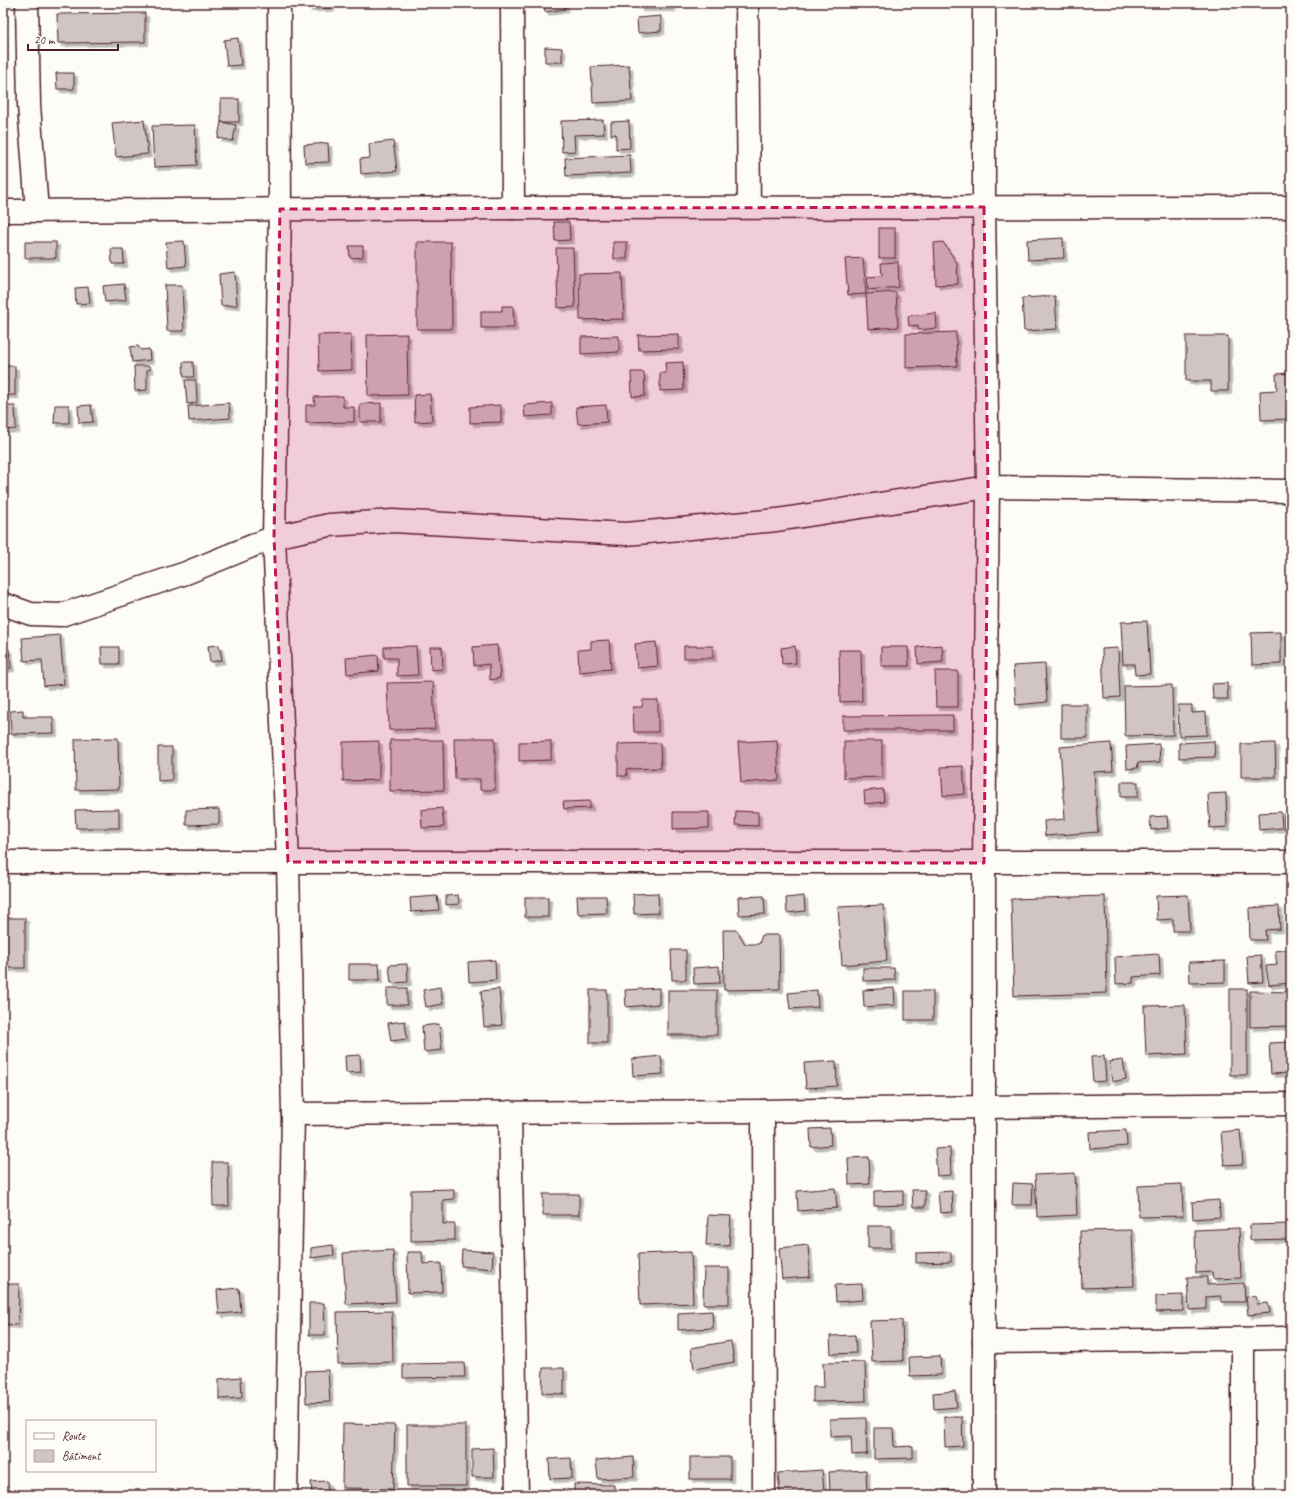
<svg xmlns="http://www.w3.org/2000/svg" width="1294" height="1498" font-family="Caveat,sans-serif">
  <defs>
    <filter id="shadow"><feDropShadow dx="3.5" dy="3.5" stdDeviation="0" flood-color="#0004"/></filter>
  </defs>
  <rect width="100%" height="100%" fill="#fdfcf7"/>
  <filter id="ink" filterUnits="userSpaceOnUse"><feTurbulence type="fractalNoise" baseFrequency=".025" numOctaves="2"/><feDisplacementMap in="SourceGraphic" scale="8" xChannelSelector="R" yChannelSelector="G"/><feConvolveMatrix kernelMatrix="1 2 1 2 8 2 1 2 1" color-interpolation-filters="sRGB"/></filter>
  <g filter="url(#ink)">
    <g fill="#d0c5c4" stroke="#4a1f2b" filter="url(#shadow)">
      <rect x="308" y="3" width="23" height="5"/>
      <polygon points="544,3 565,3 565,9 545,12"/>
      <rect x="639" y="3" width="33" height="5"/>
      <polygon points="145,13 145,42 58,43 57,14"/>
      <polygon points="661,16 661,31 638,33 637,18"/>
      <rect x="3" y="37" width="1" height="42"/>
      <polygon points="238,38 241,65 227,66 224,40"/>
      <polygon points="545,47 562,48 562,62 545,62"/>
      <polygon points="629,65 632,101 593,103 591,67"/>
      <polygon points="56,73 74,73 74,89 57,89"/>
      <rect x="221" y="99" width="18" height="23"/>
      <polygon points="144,120 148,154 116,157 112,123"/>
      <polygon points="603,120 604,134 574,135 575,151 562,152 561,121"/>
      <polygon points="629,121 630,148 616,149 616,134 611,135 611,122"/>
      <polygon points="221,122 236,125 233,141 218,138"/>
      <polygon points="195,125 197,165 154,167 152,126"/>
      <polygon points="393,141 397,171 361,174 360,159 370,158 369,144"/>
      <polygon points="328,143 329,162 305,163 304,145"/>
      <polygon points="630,155 631,173 566,176 565,158"/>
      <polygon points="554,222 569,222 570,240 555,241"/>
      <rect x="879" y="228" width="16" height="30"/>
      <polygon points="1063,238 1064,258 1028,260 1027,240"/>
      <polygon points="184,241 186,266 168,268 166,242"/>
      <rect x="25" y="242" width="31" height="16"/>
      <polygon points="417,242 451,242 452,329 417,329"/>
      <polygon points="613,242 627,242 627,259 614,259"/>
      <polygon points="943,242 957,263 958,284 936,285 934,243"/>
      <polygon points="349,246 363,246 363,257 350,258"/>
      <polygon points="556,248 573,248 575,307 558,308"/>
      <polygon points="111,249 123,249 124,264 112,264"/>
      <polygon points="863,258 866,294 848,295 845,259"/>
      <polygon points="898,262 899,287 868,290 867,277 882,276 881,263"/>
      <polygon points="235,272 237,305 221,306 219,274"/>
      <polygon points="622,273 624,319 580,320 579,274"/>
      <polygon points="124,284 126,300 105,302 103,286"/>
      <polygon points="165,285 182,285 184,331 167,331"/>
      <polygon points="88,287 90,303 76,304 75,288"/>
      <polygon points="896,292 898,327 868,329 866,294"/>
      <polygon points="1055,296 1057,329 1024,331 1022,298"/>
      <polygon points="502,306 513,306 514,328 481,328 481,311 502,311"/>
      <polygon points="3,309 5,309 4,330 3,330"/>
      <polygon points="936,313 937,328 918,330 918,325 909,326 908,316"/>
      <polygon points="956,332 957,366 906,368 906,334"/>
      <polygon points="351,334 352,370 319,371 318,335"/>
      <polygon points="407,334 408,395 368,396 367,335"/>
      <polygon points="679,334 679,349 639,350 638,335"/>
      <polygon points="619,336 619,352 581,354 581,337"/>
      <polygon points="1186,336 1228,336 1228,391 1211,391 1211,381 1186,381"/>
      <polygon points="138,346 141,350 149,349 150,360 132,362 130,347"/>
      <polygon points="183,362 193,362 194,377 184,377"/>
      <polygon points="683,362 684,390 660,391 660,373 666,373 665,363"/>
      <rect x="3" y="366" width="12" height="29"/>
      <polygon points="134,366 149,366 151,369 147,370 147,390 135,391"/>
      <polygon points="631,372 644,372 645,396 632,397"/>
      <polygon points="1291,373 1291,419 1261,420 1260,391 1277,390 1276,374"/>
      <polygon points="185,380 196,380 197,403 187,404"/>
      <polygon points="430,394 432,421 415,422 414,395"/>
      <polygon points="343,396 343,407 354,407 354,422 306,423 306,405 315,405 314,397"/>
      <polygon points="229,403 230,418 189,421 188,406"/>
      <polygon points="381,403 381,422 360,422 360,404"/>
      <polygon points="552,403 552,415 525,417 524,405"/>
      <polygon points="55,405 69,405 69,423 54,423"/>
      <polygon points="91,405 93,422 79,423 78,406"/>
      <polygon points="501,405 501,422 470,423 470,407"/>
      <polygon points="606,405 607,422 578,424 576,407"/>
      <polygon points="3,406 15,406 16,429 3,430"/>
      <polygon points="1147,621 1150,674 1135,675 1134,664 1123,664 1121,622"/>
      <polygon points="1281,632 1281,664 1252,665 1251,633"/>
      <polygon points="60,635 64,684 44,686 42,660 24,661 22,638"/>
      <polygon points="609,640 611,669 579,672 578,650 591,649 591,641"/>
      <polygon points="656,642 658,666 637,668 635,644"/>
      <polygon points="219,645 222,660 210,662 208,646"/>
      <polygon points="497,645 500,678 490,680 489,664 474,666 473,647"/>
      <polygon points="942,645 943,662 918,664 917,647"/>
      <polygon points="416,646 418,675 397,676 397,658 384,658 384,647"/>
      <rect x="684" y="646" width="29" height="12"/>
      <polygon points="795,646 796,663 782,664 781,648"/>
      <polygon points="101,647 119,647 119,664 102,664"/>
      <polygon points="430,647 442,647 443,669 431,670"/>
      <polygon points="881,647 908,647 909,666 881,666"/>
      <polygon points="1118,648 1120,697 1104,698 1102,649"/>
      <polygon points="9,649 11,668 3,669 3,650"/>
      <polygon points="839,650 861,650 862,701 840,702"/>
      <polygon points="378,655 379,671 347,674 346,658"/>
      <polygon points="1045,664 1047,702 1016,705 1013,666"/>
      <polygon points="935,671 958,671 958,707 936,707"/>
      <polygon points="433,682 435,729 389,730 387,683"/>
      <polygon points="1227,683 1228,699 1213,699 1212,684"/>
      <polygon points="1172,685 1173,735 1125,736 1124,686"/>
      <polygon points="643,700 658,700 658,732 634,732 633,707 642,707"/>
      <rect x="1061" y="704" width="26" height="34"/>
      <polygon points="1178,705 1192,705 1192,713 1206,712 1207,735 1179,736"/>
      <polygon points="23,710 23,717 53,717 54,733 11,734 10,711"/>
      <polygon points="953,715 953,730 843,730 843,716"/>
      <polygon points="118,738 119,789 76,790 75,739"/>
      <polygon points="454,738 495,738 495,790 480,790 480,779 455,779"/>
      <polygon points="390,740 443,740 444,790 390,791"/>
      <polygon points="777,740 779,780 741,783 738,742"/>
      <polygon points="379,741 379,780 343,781 343,742"/>
      <polygon points="551,741 551,760 519,761 519,742"/>
      <polygon points="844,741 882,741 882,777 844,778"/>
      <polygon points="1214,741 1215,757 1179,758 1179,743"/>
      <polygon points="660,743 661,768 626,769 627,776 618,776 618,744"/>
      <polygon points="1111,743 1113,771 1094,772 1098,832 1045,836 1044,821 1065,819 1060,747"/>
      <polygon points="1275,743 1276,777 1241,777 1241,744"/>
      <rect x="1286" y="743" width="5" height="15"/>
      <polygon points="1159,744 1160,762 1137,763 1138,768 1127,769 1126,746"/>
      <polygon points="158,747 172,747 172,780 158,781"/>
      <polygon points="963,766 965,794 943,796 941,767"/>
      <rect x="1121" y="782" width="17" height="15"/>
      <polygon points="883,789 884,802 865,804 864,791"/>
      <polygon points="1226,793 1227,827 1210,828 1208,794"/>
      <polygon points="590,801 590,808 564,809 563,802"/>
      <polygon points="442,808 444,827 422,828 421,810"/>
      <polygon points="119,809 119,828 76,828 75,810"/>
      <polygon points="219,809 219,824 186,825 186,810"/>
      <polygon points="736,811 758,812 758,826 735,825"/>
      <polygon points="673,812 709,812 709,828 673,829"/>
      <polygon points="1281,812 1282,828 1259,830 1258,813"/>
      <rect x="1284" y="814" width="7" height="14"/>
      <polygon points="1167,816 1168,828 1151,830 1150,817"/>
      <polygon points="658,893 659,913 634,914 633,894"/>
      <polygon points="458,895 459,904 446,905 446,896"/>
      <polygon points="1188,895 1190,931 1173,931 1173,919 1157,920 1156,896"/>
      <polygon points="437,896 439,910 411,912 410,898"/>
      <polygon points="577,896 606,896 607,913 578,914"/>
      <polygon points="764,896 765,914 739,915 738,897"/>
      <polygon points="804,896 805,911 787,913 786,898"/>
      <polygon points="1105,896 1107,993 1014,996 1011,899"/>
      <rect x="525" y="897" width="23" height="20"/>
      <polygon points="883,905 887,961 842,965 838,907"/>
      <polygon points="1279,906 1280,929 1265,930 1266,940 1250,940 1249,908"/>
      <rect x="3" y="918" width="22" height="50"/>
      <polygon points="723,930 737,930 745,944 759,944 762,935 779,935 780,989 724,990"/>
      <polygon points="1291,949 1291,983 1269,985 1266,966 1277,965 1275,951"/>
      <polygon points="671,950 686,950 686,980 672,980"/>
      <polygon points="1159,954 1160,975 1133,977 1133,983 1116,984 1115,957"/>
      <polygon points="1261,955 1263,982 1249,983 1247,956"/>
      <polygon points="495,960 496,980 469,982 468,962"/>
      <polygon points="1225,961 1225,982 1190,983 1189,962"/>
      <polygon points="349,964 379,964 380,980 349,980"/>
      <polygon points="407,964 408,982 391,983 389,965"/>
      <polygon points="719,966 720,983 694,984 693,968"/>
      <polygon points="863,968 894,968 895,980 863,981"/>
      <polygon points="440,987 443,1004 426,1007 423,990"/>
      <rect x="387" y="988" width="20" height="17"/>
      <polygon points="659,988 659,1004 626,1007 625,990"/>
      <polygon points="894,988 895,1005 864,1007 863,990"/>
      <polygon points="499,989 502,1025 484,1027 481,991"/>
      <rect x="1230" y="989" width="17" height="86"/>
      <rect x="590" y="990" width="17" height="53"/>
      <rect x="668" y="990" width="49" height="45"/>
      <polygon points="817,990 818,1007 790,1009 788,993"/>
      <rect x="905" y="991" width="28" height="29"/>
      <polygon points="1250,991 1291,992 1291,1026 1250,1027"/>
      <polygon points="1185,1005 1187,1054 1146,1056 1144,1006"/>
      <polygon points="405,1021 407,1039 391,1041 388,1023"/>
      <polygon points="439,1024 442,1050 424,1052 422,1026"/>
      <polygon points="1291,1042 1291,1073 1271,1074 1269,1043"/>
      <polygon points="360,1055 361,1072 346,1073 345,1056"/>
      <polygon points="661,1056 663,1074 633,1076 632,1059"/>
      <polygon points="1104,1056 1106,1081 1093,1082 1091,1057"/>
      <polygon points="1123,1060 1126,1079 1112,1082 1109,1062"/>
      <polygon points="836,1061 837,1086 806,1088 804,1063"/>
      <polygon points="830,1128 831,1145 811,1147 810,1129"/>
      <polygon points="1126,1130 1127,1146 1090,1149 1089,1132"/>
      <polygon points="1240,1130 1243,1164 1224,1165 1221,1132"/>
      <polygon points="950,1148 951,1175 937,1176 935,1149"/>
      <polygon points="869,1157 870,1184 849,1185 848,1158"/>
      <polygon points="212,1162 228,1162 229,1206 213,1206"/>
      <polygon points="1075,1173 1077,1215 1037,1217 1035,1175"/>
      <polygon points="1013,1183 1033,1184 1032,1205 1012,1205"/>
      <polygon points="1182,1184 1183,1216 1139,1217 1138,1186"/>
      <polygon points="835,1188 837,1208 798,1211 797,1191"/>
      <polygon points="454,1189 454,1199 443,1200 443,1224 455,1224 455,1240 411,1241 411,1190"/>
      <polygon points="903,1190 903,1205 874,1206 874,1191"/>
      <polygon points="912,1190 925,1190 925,1207 913,1207"/>
      <polygon points="952,1191 953,1212 940,1213 938,1192"/>
      <rect x="543" y="1194" width="36" height="21"/>
      <polygon points="1219,1200 1220,1217 1193,1219 1192,1202"/>
      <polygon points="708,1215 731,1216 729,1246 706,1245"/>
      <polygon points="1291,1224 1291,1239 1250,1240 1250,1225"/>
      <rect x="868" y="1226" width="23" height="22"/>
      <polygon points="1239,1228 1241,1278 1213,1279 1212,1272 1196,1273 1195,1230"/>
      <polygon points="1132,1230 1134,1286 1082,1288 1080,1231"/>
      <polygon points="333,1245 334,1255 311,1258 311,1248"/>
      <polygon points="808,1245 810,1277 782,1279 779,1248"/>
      <polygon points="393,1250 396,1302 346,1304 343,1253"/>
      <polygon points="462,1250 493,1252 492,1269 461,1266"/>
      <polygon points="407,1252 422,1252 423,1264 441,1263 442,1292 408,1293"/>
      <polygon points="691,1252 693,1303 640,1305 638,1254"/>
      <polygon points="951,1252 951,1262 916,1263 916,1253"/>
      <polygon points="704,1268 729,1268 729,1304 703,1304"/>
      <polygon points="1187,1277 1207,1277 1207,1285 1244,1283 1245,1302 1221,1302 1221,1296 1206,1297 1206,1309 1189,1310"/>
      <polygon points="3,1284 19,1284 18,1325 3,1324"/>
      <polygon points="862,1284 863,1300 836,1302 835,1285"/>
      <polygon points="239,1288 241,1312 219,1314 217,1290"/>
      <polygon points="1183,1295 1183,1311 1156,1312 1156,1296"/>
      <polygon points="1256,1296 1257,1304 1268,1303 1270,1313 1248,1315 1246,1297"/>
      <polygon points="309,1303 324,1303 325,1335 309,1335"/>
      <polygon points="392,1311 393,1362 338,1364 337,1312"/>
      <polygon points="712,1311 713,1328 678,1330 678,1313"/>
      <polygon points="902,1320 903,1361 872,1362 870,1321"/>
      <polygon points="855,1335 856,1353 831,1354 830,1336"/>
      <polygon points="731,1341 734,1362 694,1369 691,1348"/>
      <polygon points="940,1356 941,1375 910,1376 909,1357"/>
      <polygon points="865,1362 866,1401 813,1402 813,1387 824,1387 823,1363"/>
      <polygon points="464,1363 465,1377 403,1378 403,1364"/>
      <polygon points="543,1368 564,1368 564,1394 542,1393"/>
      <polygon points="328,1370 330,1402 306,1403 305,1371"/>
      <polygon points="241,1377 242,1398 219,1399 219,1379"/>
      <polygon points="955,1391 957,1407 934,1409 933,1393"/>
      <polygon points="944,1417 962,1417 963,1446 945,1447"/>
      <polygon points="866,1418 867,1454 852,1455 851,1436 830,1437 830,1419"/>
      <polygon points="343,1424 395,1425 393,1489 342,1488"/>
      <rect x="407" y="1425" width="59" height="61"/>
      <polygon points="874,1428 893,1428 894,1447 913,1446 913,1458 874,1459"/>
      <polygon points="493,1448 494,1477 472,1477 472,1449"/>
      <polygon points="633,1457 634,1477 598,1479 596,1460"/>
      <rect x="690" y="1457" width="40" height="22"/>
      <polygon points="571,1458 572,1478 550,1479 549,1459"/>
      <polygon points="822,1470 824,1491 780,1494 778,1473"/>
      <polygon points="866,1470 867,1495 841,1495 841,1492 830,1492 829,1472"/>
      <polygon points="327,1481 328,1495 312,1495 311,1482"/>
      <polygon points="574,1484 614,1485 614,1495 574,1495"/>
      <rect x="944" y="1490" width="18" height="5"/>
    </g>
    <g fill="none" stroke-linecap="round" stroke-linejoin="round">
      <g stroke="#4a1f2b" stroke-width="25">
        <g id="minor">
          <polyline points="27,3 29,105 37,211"/>
          <polyline points="279,3 280,209 274,537 288,862 293,1114 286,1495"/>
          <polyline points="512,3 513,208"/>
          <polyline points="747,3 749,207"/>
          <polyline points="3,211 513,208 1291,207"/>
          <polyline points="3,604 31,614 61,615 186,573 274,537 329,525 393,521 626,534 777,520 988,487 1291,491"/>
          <polyline points="3,862 1291,862"/>
          <polyline points="763,1111 764,1495"/>
          <polyline points="510,1112 517,1495"/>
          <polyline points="293,1114 763,1111 984,1107 1291,1104"/>
          <polyline points="984,1342 1291,1338"/>
          <polyline points="984,1495 984,863 988,487 984,207 984,3"/>
          <polyline points="1243,1495 1243,1339"/>
        </g>
      </g>
      <use href="#minor" stroke="#fdfcf7" stroke-width="22"/>
    </g>
  </g>
  <path fill="#c2185b" fill-opacity="0.2" stroke="#c2185b" stroke-width="3" stroke-dasharray="8 5" stroke-linejoin="round" d="M984 207 988 487 984 863 288 862 274 537 280 209Z"/>
  <rect width="1294" height="1498" fill="none" stroke="#fdfcf7" stroke-width="16"/>
  <rect x="8" y="8" width="1278" height="1482" fill="none" stroke="#4a1f2b" stroke-width="1.5" filter="url(#ink)"/>
  <rect x="26" y="1420" width="130" height="52" fill="#fdfcf7" stroke="#b5a4a5"/>
  <rect x="34" y="1433" width="20" height="6" fill="#fdfcf7" stroke="#b5a4a5"/>
  <text x="62" y="1440" font-size="12" fill="#4a1f2b">Route</text>
  <rect x="34" y="1450" width="20" height="12" fill="#d0c5c4" stroke="#b5a4a5"/>
  <text x="62" y="1460" font-size="12" fill="#4a1f2b">Bâtiment</text>
  <path d="M28 44v6h90v-6" fill="none" stroke="#4a1f2b" stroke-width="2"/>
  <text x="34" y="44" font-size="12" fill="#4a1f2b" stroke="#fdfcf7" stroke-width="3" paint-order="stroke">20 m</text>
</svg>
